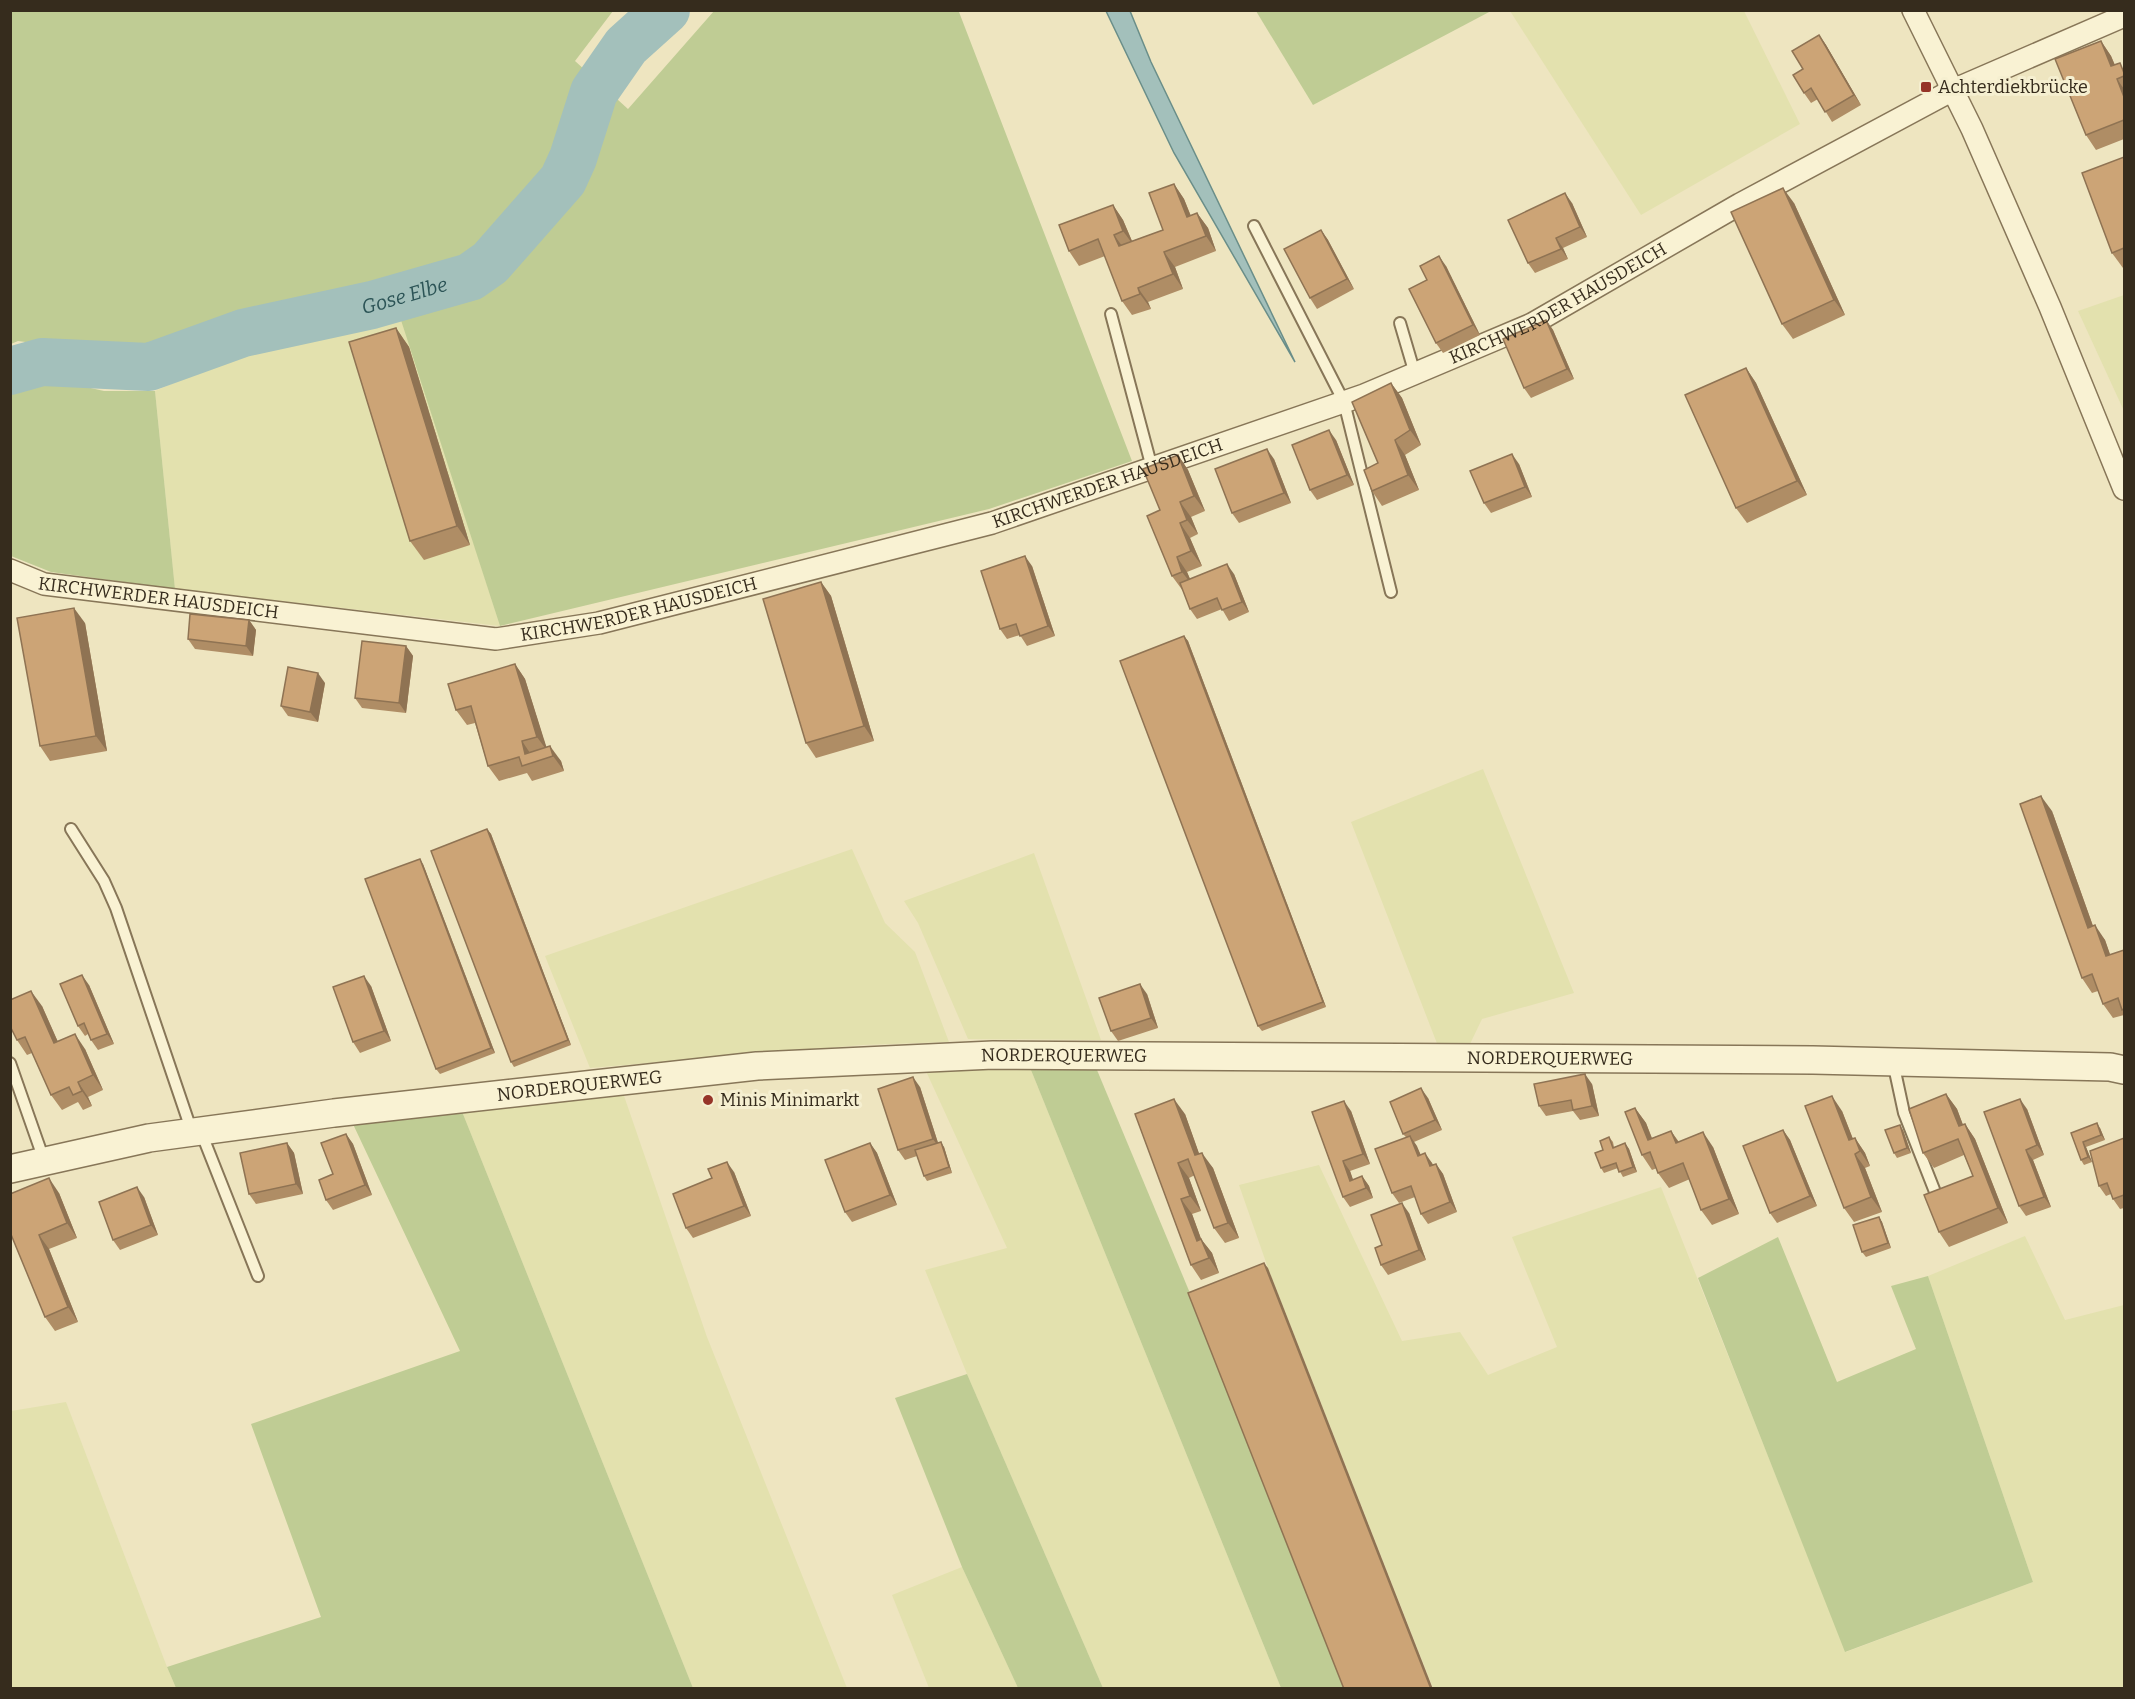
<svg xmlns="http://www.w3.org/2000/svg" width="2135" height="1699" font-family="Bitter,serif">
  <rect width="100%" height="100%" fill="#eee5c0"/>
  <g fill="#e3e1ae">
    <polygon points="1510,11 1744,11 1800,124 1641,215"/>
    <polygon points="2124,295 2124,411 2078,311"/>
    <polygon points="403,320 500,626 175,589 155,391 261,345"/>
    <polygon points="1483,769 1574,993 1482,1019 1470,1044 1438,1046 1351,822"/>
    <polygon points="852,849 885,923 915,952 949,1042 862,1045 590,1068 545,956"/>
    <polygon points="1034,853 1101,1040 968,1039 918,923 904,901"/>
    <polygon points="925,1069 1031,1070 1281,1688 1103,1688 967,1374 925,1270 1007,1248"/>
    <polygon points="622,1090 707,1337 847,1688 693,1688 461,1109"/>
    <polygon points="1319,1165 1402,1341 1460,1332 1488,1375 1557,1347 1512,1237 1661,1187 1846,1652 2033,1582 1928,1276 2025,1236 2065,1320 2124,1305 2124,1688 1433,1688 1268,1268 1239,1185"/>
    <polygon points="66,1402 167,1667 176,1688 11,1688 11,1411"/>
    <polygon points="962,1567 1018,1688 929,1688 892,1595"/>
  </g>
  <g fill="#bfcc94">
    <polygon points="954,10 959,12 1132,461 989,509 500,626 388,280 245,312 131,356 18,341 11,344 11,11 613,11 575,61 628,109 714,11"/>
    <polygon points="1256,11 1491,11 1313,105"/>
    <polygon points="37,376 104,391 155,391 175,589 51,572 11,556 11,385"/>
    <polygon points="1031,1070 1097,1070 1192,1298 1345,1688 1281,1688"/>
    <polygon points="461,1109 693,1688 176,1688 167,1667 321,1617 251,1424 460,1351 352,1122"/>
    <polygon points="1778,1237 1837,1382 1916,1349 1891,1286 1928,1276 2033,1582 1845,1652 1698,1278"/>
    <polygon points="967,1374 1103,1688 1018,1688 962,1567 895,1398"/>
  </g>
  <polygon fill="#a3c0bb" stroke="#6a8e89" stroke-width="1.5" points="1106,11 1130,11 1151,62 1295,362 1174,153"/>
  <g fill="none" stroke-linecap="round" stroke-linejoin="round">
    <path stroke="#a3c0bb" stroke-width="48" id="s1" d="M10 371 42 362 149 367 243 333 372 305 470 277 490 263 563 180 573 158 594 92 626 46 666 10"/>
    <g stroke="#877658" stroke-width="14">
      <g id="service">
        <polyline points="1254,226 1344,402 1391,592"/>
        <polyline points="1111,314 1152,468"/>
        <polyline points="1400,323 1415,374"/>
        <polyline points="71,829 104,881 116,908 192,1132"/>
        <polyline points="1893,1062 1904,1113 1937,1197"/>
        <polyline points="10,1063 44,1160"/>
        <polyline points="201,1132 258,1276"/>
      </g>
    </g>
    <g stroke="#877658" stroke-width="24">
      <g id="minor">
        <polyline points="1913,10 1972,129 2050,307 2124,489"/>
        <path id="s2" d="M10 570 44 584 496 639 599 623 992 523 1364 395 1532 324 1740 204 1951 91 2124 16"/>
      </g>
    </g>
    <g stroke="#877658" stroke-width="30">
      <g id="tertiary">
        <path id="s3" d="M10 1169 149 1138 334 1113 757 1066 993 1055 1813 1060 2110 1067 2124 1070"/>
      </g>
    </g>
    <use href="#service" stroke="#f9f2d3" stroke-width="10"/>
    <use href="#minor" stroke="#f9f2d3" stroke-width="21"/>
    <use href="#tertiary" stroke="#f9f2d3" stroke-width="27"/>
  </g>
  <g fill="#af8d65">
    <polygon points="1819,35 1826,45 1861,105 1832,122 1818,99 1811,103 1804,93 1803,69"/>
    <polygon points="2101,41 2111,56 2115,65 2124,69 2124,139 2096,150 2086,135"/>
    <polygon points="2124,157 2124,267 2123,268 2112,253"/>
    <polygon points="1174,184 1184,199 1191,216 1197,213 1208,228 1216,251 1175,267 1183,289 1148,302 1151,309 1132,315 1122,301 1105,256 1079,266 1069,251 1113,205 1123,220 1132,241 1163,230"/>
    <polygon points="1572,203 1587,237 1563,248 1568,259 1535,273 1528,263"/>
    <polygon points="1794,203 1845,315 1793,339 1782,324"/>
    <polygon points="1321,230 1328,240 1354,289 1317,309 1310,298"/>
    <polygon points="1446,266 1480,335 1443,353 1436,343 1427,280"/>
    <polygon points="1546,320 1553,330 1574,379 1531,398 1524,388"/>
    <polygon points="396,328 409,347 470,545 424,560 410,541"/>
    <polygon points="1746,368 1756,383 1807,495 1747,523 1736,508"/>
    <polygon points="1391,383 1402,398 1421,445 1405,455 1419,490 1382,506 1372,491"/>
    <polygon points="1336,440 1354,485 1317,500 1310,490"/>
    <polygon points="1178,455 1188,470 1205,511 1191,517 1198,534 1190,538 1202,566 1187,572 1190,579 1234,574 1249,612 1229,621 1222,609 1197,619 1190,609 1183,591 1172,576 1160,510"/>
    <polygon points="1274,459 1291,503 1239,523 1232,513"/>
    <polygon points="1519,464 1532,497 1491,513 1484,503"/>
    <polygon points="1032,566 1055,636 1027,646 1020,635 1007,639 1000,629"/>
    <polygon points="821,582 831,596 874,741 816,758 806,743"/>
    <polygon points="249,620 256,630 253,656 195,649 188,639"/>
    <polygon points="85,623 107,751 50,761 40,746"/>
    <polygon points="1184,636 1188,641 1326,1007 1262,1031 1258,1026"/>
    <polygon points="406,646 413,656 406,713 362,708 355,698"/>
    <polygon points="515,664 525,679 546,747 561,761 564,771 532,781 527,773 499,781 488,766 475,723 467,725 456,710"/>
    <polygon points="325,683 318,722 288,716 281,706"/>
    <polygon points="2052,811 2093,926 2105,940 2110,955 2124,950 2124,1015 2113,1018 2103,1004 2098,991 2092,993 2082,978"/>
    <polygon points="487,829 491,834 571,1045 514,1067 511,1062"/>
    <polygon points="423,864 495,1053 440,1074 436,1069"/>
    <polygon points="89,985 114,1044 98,1050 91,1040 88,1034 85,1036 78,1026"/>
    <polygon points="371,986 391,1041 360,1053 353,1042"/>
    <polygon points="1147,994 1158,1028 1118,1041 1111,1031"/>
    <polygon points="42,1006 58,1042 85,1049 103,1090 88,1097 92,1106 83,1110 78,1102 62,1110 51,1095 32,1053 27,1055 17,1040"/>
    <polygon points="1592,1084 1599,1116 1580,1120 1573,1111 1546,1116 1539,1106"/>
    <polygon points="920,1087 938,1143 944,1147 952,1173 927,1181 924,1176 917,1156 905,1160 898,1150"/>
    <polygon points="1946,1094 1957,1109 1963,1125 1965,1124 1975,1139 2008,1223 1949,1247 1939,1232 1973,1176 1964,1155 1934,1168 1923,1153"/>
    <polygon points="1428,1098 1442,1130 1414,1142 1421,1155 1432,1163 1433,1165 1436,1164 1443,1174 1457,1212 1428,1224 1421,1214 1415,1197 1399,1203 1392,1193 1406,1137 1403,1134"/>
    <polygon points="1635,1108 1646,1123 1652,1138 1671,1131 1679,1142 1713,1147 1739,1214 1712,1225 1701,1210 1690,1179 1669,1188 1658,1173 1657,1168 1652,1170 1642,1155"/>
    <polygon points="2027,1109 2044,1155 2033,1160 2051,1207 2026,1216 2019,1206"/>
    <polygon points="1351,1111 1370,1164 1350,1171 1353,1180 1362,1176 1369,1186 1373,1198 1350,1207 1343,1197 1312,1112"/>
    <polygon points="1842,1111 1853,1139 1855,1138 1865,1153 1870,1166 1865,1168 1882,1212 1854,1222 1844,1208"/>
    <polygon points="1135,1114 1185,1114 1199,1154 1213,1168 1239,1238 1225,1243 1214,1228 1195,1175 1189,1178 1201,1211 1192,1214 1201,1239 1212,1253 1219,1273 1201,1280 1191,1265"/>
    <polygon points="2100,1128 2105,1140 2086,1147 2092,1162 2084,1165 2081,1160 2071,1133"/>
    <polygon points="1783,1130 1790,1140 1817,1206 1777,1223 1770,1213"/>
    <polygon points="1903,1130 1911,1153 1897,1158 1894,1153"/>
    <polygon points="346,1134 353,1144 372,1195 333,1210 326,1200"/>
    <polygon points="1609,1137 1613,1142 1614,1147 1625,1143 1629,1149 1637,1172 1623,1177 1618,1168 1604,1173 1601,1168 1603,1150"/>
    <polygon points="2124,1138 2124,1208 2120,1209 2113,1199 2111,1194 2106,1196 2099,1186"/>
    <polygon points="287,1143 294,1153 303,1194 256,1204 249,1194"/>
    <polygon points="870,1143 877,1153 897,1205 852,1222 845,1212"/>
    <polygon points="734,1172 751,1216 693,1238 686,1228 712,1178"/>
    <polygon points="59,1193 77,1238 49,1249 78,1322 55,1331 45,1317 10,1232"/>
    <polygon points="144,1197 158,1235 120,1250 113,1240"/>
    <polygon points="1409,1213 1426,1260 1388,1275 1381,1265"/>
    <polygon points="1879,1217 1882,1222 1891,1248 1866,1257 1862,1252"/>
  </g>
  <g fill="#8f7353">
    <polygon points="1819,35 1826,45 1861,105 1854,95"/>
    <polygon points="2101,41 2111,56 2120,78 2111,66"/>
    <polygon points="2117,79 2124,89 2124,97"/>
    <polygon points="1174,184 1184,199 1197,232 1187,217"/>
    <polygon points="1783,188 1794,203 1845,315 1834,300"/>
    <polygon points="1565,193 1572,203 1587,237 1580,227"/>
    <polygon points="1113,205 1123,220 1134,246 1123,231"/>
    <polygon points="1197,213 1208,228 1216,251 1206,236"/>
    <polygon points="1321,230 1328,240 1354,289 1347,279"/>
    <polygon points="1114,235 1125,250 1119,246"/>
    <polygon points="1556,238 1563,248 1568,259 1561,249"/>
    <polygon points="1164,252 1175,267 1183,289 1173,274"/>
    <polygon points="1439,256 1446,266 1480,335 1473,325"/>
    <polygon points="1138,288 1148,302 1151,309 1140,294"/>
    <polygon points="1546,320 1553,330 1574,379 1567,369"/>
    <polygon points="396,328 409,347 470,545 457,526"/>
    <polygon points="1746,368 1756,383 1807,495 1797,481"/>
    <polygon points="1391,383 1402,398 1421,445 1410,430"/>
    <polygon points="1329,430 1336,440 1354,485 1347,475"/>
    <polygon points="1395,440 1405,455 1419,490 1408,475"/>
    <polygon points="1267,449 1274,459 1291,503 1284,493"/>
    <polygon points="1512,454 1519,464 1532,497 1525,487"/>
    <polygon points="1178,455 1188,470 1205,511 1194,496"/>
    <polygon points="1180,502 1191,517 1198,534 1187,520"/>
    <polygon points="1180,523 1190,538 1202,566 1191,551"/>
    <polygon points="1025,556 1032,566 1055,636 1048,626"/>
    <polygon points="1177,557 1187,572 1193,586 1182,572"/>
    <polygon points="1227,564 1234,574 1249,612 1242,602"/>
    <polygon points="821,582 831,596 874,741 864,726"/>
    <polygon points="74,608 85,623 107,751 96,736"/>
    <polygon points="249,620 256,630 253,656 246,646"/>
    <polygon points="1184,636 1188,641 1326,1007 1323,1002"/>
    <polygon points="406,646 413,656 406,713 399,703"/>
    <polygon points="515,664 525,679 548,752 537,737"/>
    <polygon points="318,673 325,683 318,722 310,712"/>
    <polygon points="522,741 532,756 525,754"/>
    <polygon points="550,746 561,761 564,771 553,756"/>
    <polygon points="2041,796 2052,811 2099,943 2088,928"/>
    <polygon points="487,829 491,834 571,1045 568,1040"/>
    <polygon points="420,859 423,864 495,1053 491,1048"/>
    <polygon points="2095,925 2105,940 2116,971 2106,956"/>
    <polygon points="82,975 89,985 114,1044 107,1034"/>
    <polygon points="364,976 371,986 391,1041 384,1031"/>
    <polygon points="1140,984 1147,994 1158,1028 1151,1018"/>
    <polygon points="31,991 42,1006 65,1058 54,1043"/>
    <polygon points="75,1034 85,1049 103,1090 93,1075"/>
    <polygon points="1585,1074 1592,1084 1599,1116 1592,1106"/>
    <polygon points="913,1077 920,1087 940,1149 933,1139"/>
    <polygon points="78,1082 88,1097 92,1106 82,1091"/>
    <polygon points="1421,1088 1428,1098 1442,1130 1435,1120"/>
    <polygon points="1946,1094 1957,1109 1969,1141 1959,1126"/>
    <polygon points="1832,1096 1842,1111 1858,1152 1849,1140"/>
    <polygon points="1174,1099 1185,1114 1205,1170 1195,1155"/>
    <polygon points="2020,1099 2027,1109 2044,1155 2037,1145"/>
    <polygon points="1344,1101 1351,1111 1370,1164 1363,1154"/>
    <polygon points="1635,1108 1646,1123 1658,1155 1648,1140"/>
    <polygon points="2097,1123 2100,1128 2105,1140 2101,1135"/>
    <polygon points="1965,1124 1975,1139 2008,1223 1998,1208"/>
    <polygon points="1900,1125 1903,1130 1911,1153 1907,1148"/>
    <polygon points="1783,1130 1790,1140 1817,1206 1810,1196"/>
    <polygon points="1671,1131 1681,1146 1676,1143"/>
    <polygon points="1703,1132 1713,1147 1739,1214 1729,1199"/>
    <polygon points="346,1134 353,1144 372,1195 365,1185"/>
    <polygon points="1410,1136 1417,1146 1425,1166 1418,1156"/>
    <polygon points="1855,1138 1865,1153 1870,1166 1860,1151"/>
    <polygon points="941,1142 944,1147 952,1173 949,1167"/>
    <polygon points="2083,1142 2086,1147 2092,1162 2088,1157"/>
    <polygon points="287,1143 294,1153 303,1194 296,1184"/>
    <polygon points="870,1143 877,1153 897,1205 890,1195"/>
    <polygon points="1625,1143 1629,1149 1637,1172 1633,1167"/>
    <polygon points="2026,1150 2033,1160 2051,1207 2044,1197"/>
    <polygon points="1202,1153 1213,1168 1239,1238 1228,1223"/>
    <polygon points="1425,1153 1432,1163 1437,1176 1430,1166"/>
    <polygon points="1855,1154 1865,1168 1882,1212 1871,1197"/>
    <polygon points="1343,1161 1350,1171 1357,1191 1350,1181"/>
    <polygon points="727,1162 734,1172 751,1216 744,1206"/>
    <polygon points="1178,1163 1189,1178 1201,1211 1190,1196"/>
    <polygon points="1436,1164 1443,1174 1457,1212 1450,1202"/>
    <polygon points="1362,1176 1369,1186 1373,1198 1366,1188"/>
    <polygon points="49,1178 59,1193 77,1238 67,1223"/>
    <polygon points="137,1187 144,1197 158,1235 151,1225"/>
    <polygon points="1181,1199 1192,1214 1207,1255 1197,1241"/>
    <polygon points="1402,1203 1409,1213 1426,1260 1419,1250"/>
    <polygon points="1879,1217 1882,1222 1891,1248 1888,1243"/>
    <polygon points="39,1235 49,1249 78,1322 68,1307"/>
    <polygon points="1201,1239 1212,1253 1219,1273 1209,1258"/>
    <polygon points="1264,1263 1268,1268 1433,1689 1431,1689"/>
  </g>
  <g fill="#cca476" stroke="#8f7353" stroke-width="1.5">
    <polygon points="1819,35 1854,95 1825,112 1811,88 1804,93 1793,75 1803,69 1792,51"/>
    <polygon points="2101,41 2111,66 2120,63 2124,73 2124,76 2117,79 2124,97 2124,120 2086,135 2055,59"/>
    <polygon points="2124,157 2124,248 2112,253 2082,173"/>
    <polygon points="1174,184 1187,217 1197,213 1206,236 1164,252 1173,274 1138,288 1140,294 1122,301 1098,239 1069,251 1059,225 1113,205 1123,231 1114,235 1119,246 1163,230 1149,193"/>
    <polygon points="1783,188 1834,300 1782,324 1731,212"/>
    <polygon points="1565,193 1580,227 1556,238 1561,249 1528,263 1508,220"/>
    <polygon points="1321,230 1347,279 1310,298 1284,249"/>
    <polygon points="1439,256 1473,325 1436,343 1409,289 1427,280 1420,266"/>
    <polygon points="1546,320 1567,369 1524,388 1503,339"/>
    <polygon points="396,328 457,526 410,541 349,342"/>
    <polygon points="1746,368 1797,481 1736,508 1685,395"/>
    <polygon points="1391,383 1410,430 1395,440 1408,475 1372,491 1364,470 1378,463 1352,402"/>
    <polygon points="1329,430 1347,475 1310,490 1292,445"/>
    <polygon points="1267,449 1284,493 1232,513 1215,469"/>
    <polygon points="1512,454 1525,487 1484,503 1470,471"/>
    <polygon points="1178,455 1194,496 1180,502 1187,520 1180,523 1191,551 1177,557 1182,572 1172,576 1147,516 1160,510 1143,469"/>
    <polygon points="1025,556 1048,626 1020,636 1016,624 1000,629 981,571"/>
    <polygon points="1227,564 1242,602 1222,610 1217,598 1190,609 1180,583"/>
    <polygon points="821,582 864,726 806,743 763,599"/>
    <polygon points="74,608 96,736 40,746 17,618"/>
    <polygon points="190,614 249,620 246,646 188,639"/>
    <polygon points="1184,636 1323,1002 1258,1026 1120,661"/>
    <polygon points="362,641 406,646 399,703 355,698"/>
    <polygon points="515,664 537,737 522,741 525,754 550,746 553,756 522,766 519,757 488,766 471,706 456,710 448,684"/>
    <polygon points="288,667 318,673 310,712 281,706"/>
    <polygon points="2041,796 2088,928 2095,925 2106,956 2124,950 2124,1009 2122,1010 2118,998 2103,1004 2092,974 2082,978 2020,804"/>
    <polygon points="487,829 568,1040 511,1062 431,851"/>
    <polygon points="420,859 491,1048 436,1069 365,879"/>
    <polygon points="82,975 107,1034 91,1040 84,1023 78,1026 60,984"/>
    <polygon points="364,976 384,1031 353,1042 333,987"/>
    <polygon points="1140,984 1151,1018 1111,1031 1099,998"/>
    <polygon points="31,991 54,1043 75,1034 93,1075 78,1082 82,1091 73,1095 69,1087 51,1095 25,1037 17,1040 10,1026 10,1000"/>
    <polygon points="1585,1074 1592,1106 1573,1110 1571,1100 1539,1106 1534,1084"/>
    <polygon points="913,1077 933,1139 898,1150 878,1089"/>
    <polygon points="1421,1088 1435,1120 1403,1134 1390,1102"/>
    <polygon points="1946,1094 1959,1126 1965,1124 1998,1208 1939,1232 1924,1195 1973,1176 1958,1139 1923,1153 1909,1109"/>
    <polygon points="1832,1096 1849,1140 1855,1138 1860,1151 1855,1154 1871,1197 1844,1208 1805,1106"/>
    <polygon points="1174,1099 1195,1155 1202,1153 1228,1223 1214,1228 1188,1159 1178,1163 1190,1196 1181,1199 1197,1241 1201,1239 1209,1258 1191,1265 1135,1114"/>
    <polygon points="2020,1099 2037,1145 2026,1150 2044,1197 2019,1206 1984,1112"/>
    <polygon points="1344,1101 1363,1154 1343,1161 1350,1181 1362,1176 1366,1188 1343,1197 1312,1112"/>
    <polygon points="1635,1108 1648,1140 1671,1131 1676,1143 1703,1132 1729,1199 1701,1210 1683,1163 1658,1173 1650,1152 1642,1155 1625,1112"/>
    <polygon points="2097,1123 2101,1135 2083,1142 2088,1157 2081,1160 2071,1133"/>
    <polygon points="1900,1125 1907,1148 1894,1153 1885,1130"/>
    <polygon points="1783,1130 1810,1196 1770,1213 1743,1146"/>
    <polygon points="346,1134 365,1185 326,1200 319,1180 333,1174 321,1143"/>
    <polygon points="1410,1136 1418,1156 1425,1153 1430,1166 1436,1164 1450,1202 1421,1214 1411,1186 1392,1193 1375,1149"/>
    <polygon points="1609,1137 1613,1148 1625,1143 1633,1167 1619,1172 1616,1163 1601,1168 1595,1153 1603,1150 1600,1141"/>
    <polygon points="2124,1138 2124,1195 2113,1199 2107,1183 2099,1186 2090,1151"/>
    <polygon points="941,1142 949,1167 924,1176 915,1150"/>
    <polygon points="287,1143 296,1184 249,1194 240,1153"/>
    <polygon points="870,1143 890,1195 845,1212 825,1160"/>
    <polygon points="727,1162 744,1206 686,1228 673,1194 712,1178 708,1169"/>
    <polygon points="49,1178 67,1223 39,1235 68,1307 45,1317 10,1232 10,1194"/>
    <polygon points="137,1187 151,1225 113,1240 99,1202"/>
    <polygon points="1402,1203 1419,1250 1381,1265 1375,1248 1382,1245 1371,1215"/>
    <polygon points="1879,1217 1888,1243 1862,1252 1853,1225"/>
    <polygon points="1264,1263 1431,1689 1344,1689 1188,1293"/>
  </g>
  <g fill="#963428" stroke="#f5efd0" stroke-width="2">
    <rect x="1920" y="81" width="12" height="12" rx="3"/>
    <circle cx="708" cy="1100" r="6"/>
  </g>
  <g text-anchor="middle" stroke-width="6" stroke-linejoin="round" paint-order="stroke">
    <g font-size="18" fill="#362c1d" stroke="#f5efd0" text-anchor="start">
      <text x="1938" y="93">Achterdiekbrücke</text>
      <text x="720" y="1106">Minis Minimarkt</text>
    </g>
    <g font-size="18" fill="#362c1d" stroke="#f5efd0">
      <text dy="6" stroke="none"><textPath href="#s2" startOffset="1610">KIRCHWERDER HAUSDEICH</textPath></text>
      <text dy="6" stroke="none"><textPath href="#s2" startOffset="1124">KIRCHWERDER HAUSDEICH</textPath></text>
      <text dy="6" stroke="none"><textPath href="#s2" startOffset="152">KIRCHWERDER HAUSDEICH</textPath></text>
      <text dy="6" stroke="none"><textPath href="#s2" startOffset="638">KIRCHWERDER HAUSDEICH</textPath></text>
      <text dy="6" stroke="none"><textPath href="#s3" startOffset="1062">NORDERQUERWEG</textPath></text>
      <text dy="6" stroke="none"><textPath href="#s3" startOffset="1548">NORDERQUERWEG</textPath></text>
      <text dy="6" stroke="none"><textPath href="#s3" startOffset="576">NORDERQUERWEG</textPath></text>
    </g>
    <g font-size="20" font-style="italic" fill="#2c5456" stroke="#f5efd0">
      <text dy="7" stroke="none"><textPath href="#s1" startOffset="406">Gose Elbe</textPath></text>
    </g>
  </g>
  <rect width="2135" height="1699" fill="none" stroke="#362c1d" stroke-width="24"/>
</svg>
